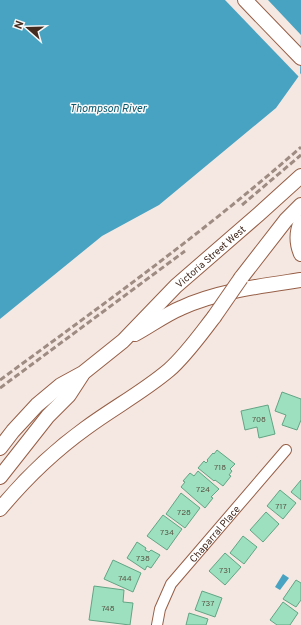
<svg xmlns="http://www.w3.org/2000/svg" width="301" height="625" font-family="Overpass,sans-serif">
  <rect width="100%" height="100%" fill="#f5e8e2"/>
  <g fill="#47a3c1">
    <polygon points="0,0 301,0 301,73 276,108 159,205 102,236 0,319"/>
    <polygon points="283,574 289,578 280,590 275,587"/>
  </g>
  <polygon fill="#f5e8e2" points="225,0 268,0 301,35 300,78"/>
  <g fill="#9ce0bf" stroke="#62a485">
    <polygon points="282,392 301,399 301,420 297,430 282,425 286,415 275,411"/>
    <polygon points="268,405 275,434 259,438 257,427 245,430 241,411"/>
    <polygon points="217,450 235,464 230,469 232,471 229,475 231,476 223,486 215,480 214,481 198,468 204,461 206,463 208,461 207,460 213,453 214,454"/>
    <polygon points="198,471 219,489 211,497 213,498 205,508 181,487 185,482 183,481 190,473 194,476"/>
    <polygon points="301,480 301,500 291,492"/>
    <polygon points="280,490 296,503 283,519 267,506"/>
    <polygon points="181,493 200,508 185,528 166,514"/>
    <polygon points="266,512 279,524 263,542 250,530"/>
    <polygon points="163,515 182,529 167,550 147,536"/>
    <polygon points="243,536 257,547 244,564 230,553"/>
    <polygon points="137,542 146,548 145,550 149,552 151,550 160,555 151,568 147,566 145,570 127,558"/>
    <polygon points="225,553 241,567 225,585 209,571"/>
    <polygon points="113,560 141,573 133,592 104,579"/>
    <polygon points="296,580 301,583 301,600 296,607 283,599"/>
    <polygon points="94,586 124,590 123,602 133,603 130,625 89,620"/>
    <polygon points="202,591 222,598 215,617 195,610"/>
    <polygon points="283,602 298,613 290,625 277,625 270,620"/>
    <polygon points="189,613 208,619 206,625 186,625"/>
  </g>
  <g fill="none" stroke-linecap="round" stroke-linejoin="round">
    <g stroke="#965e46" stroke-width="12">
      <g id="street">
        <path id="s1" d="M157 625 160 609 171 584 286 450"/>
      </g>
    </g>
    <g stroke="#965e46" stroke-width="16">
      <g id="secondary">
        <polyline points="245,0 301,58"/>
        <path d="M301 222C296 233 296 242 301 254"/>
        <polyline points="241,278 286,220 301,205"/>
        <path d="M135 334C150 326 166 314 181 308 218 291 261 286 301 280"/>
        <path id="s2" d="M0 448 13 431 37 405 61 385 83 373 123 341 176 286 259 214 301 176"/>
        <polyline points="0,477 48,416 69,395 82,375"/>
        <path d="M0 509C25 479 54 451 86 428 113 408 143 392 169 370 186 355 200 335 214 317"/>
      </g>
    </g>
    <use href="#street" stroke="#fff" stroke-width="10"/>
    <use href="#secondary" stroke="#fff" stroke-width="14"/>
    <g stroke="#9e8b82" stroke-width="3" stroke-dasharray="6 3" stroke-linecap="butt">
      <polyline points="242,205 301,155"/>
      <path d="M0 380C102 305 206 231 301 147"/>
      <polyline points="0,388 185,251"/>
    </g>
    <g stroke="#965e46" stroke-width="16" stroke-linecap="butt">
      <polyline id="secondary-bridge" points="214,317 241,278"/>
    </g>
    <use href="#secondary-bridge" stroke="#fff" stroke-width="14"/>
  </g>
  <g text-anchor="middle" stroke-width="3" stroke-linejoin="round" paint-order="stroke">
    <g font-size="8" fill="#5b5948">
      <text x="259" y="422">708</text>
      <text x="220" y="470">718</text>
      <text x="203" y="492">724</text>
      <text x="281" y="509">717</text>
      <text x="184" y="515">728</text>
      <text x="167" y="535">734</text>
      <text x="143" y="561">738</text>
      <text x="225" y="573">731</text>
      <text x="125" y="581">744</text>
      <text x="208" y="606">737</text>
      <text x="108" y="611">748</text>
    </g>
    <g font-size="10" fill="#452c21" stroke="#f8f8f8">
      <text dy="4" stroke="none"><textPath href="#s2" startOffset="286">Victoria Street West</textPath></text>
      <text dy="4" stroke="none"><textPath href="#s1" startOffset="110">Chaparral Place</textPath></text>
    </g>
    <g font-size="11" font-style="italic" fill="#0a586d" stroke="#f8f8f8">
      <text x="108" y="112">Thompson River</text>
    </g>
  </g>
  <g transform="translate(28 28) rotate(290)" stroke="#f8f8f8" stroke-width="3" paint-order="stroke">
  <path d="M0-3L7 15L0 10L-7 15Z" fill="#452c21"/>
  <text y="-6" font-size="11" font-weight="bold" text-anchor="middle" fill="#452c21">N</text>
  </g>
</svg>
